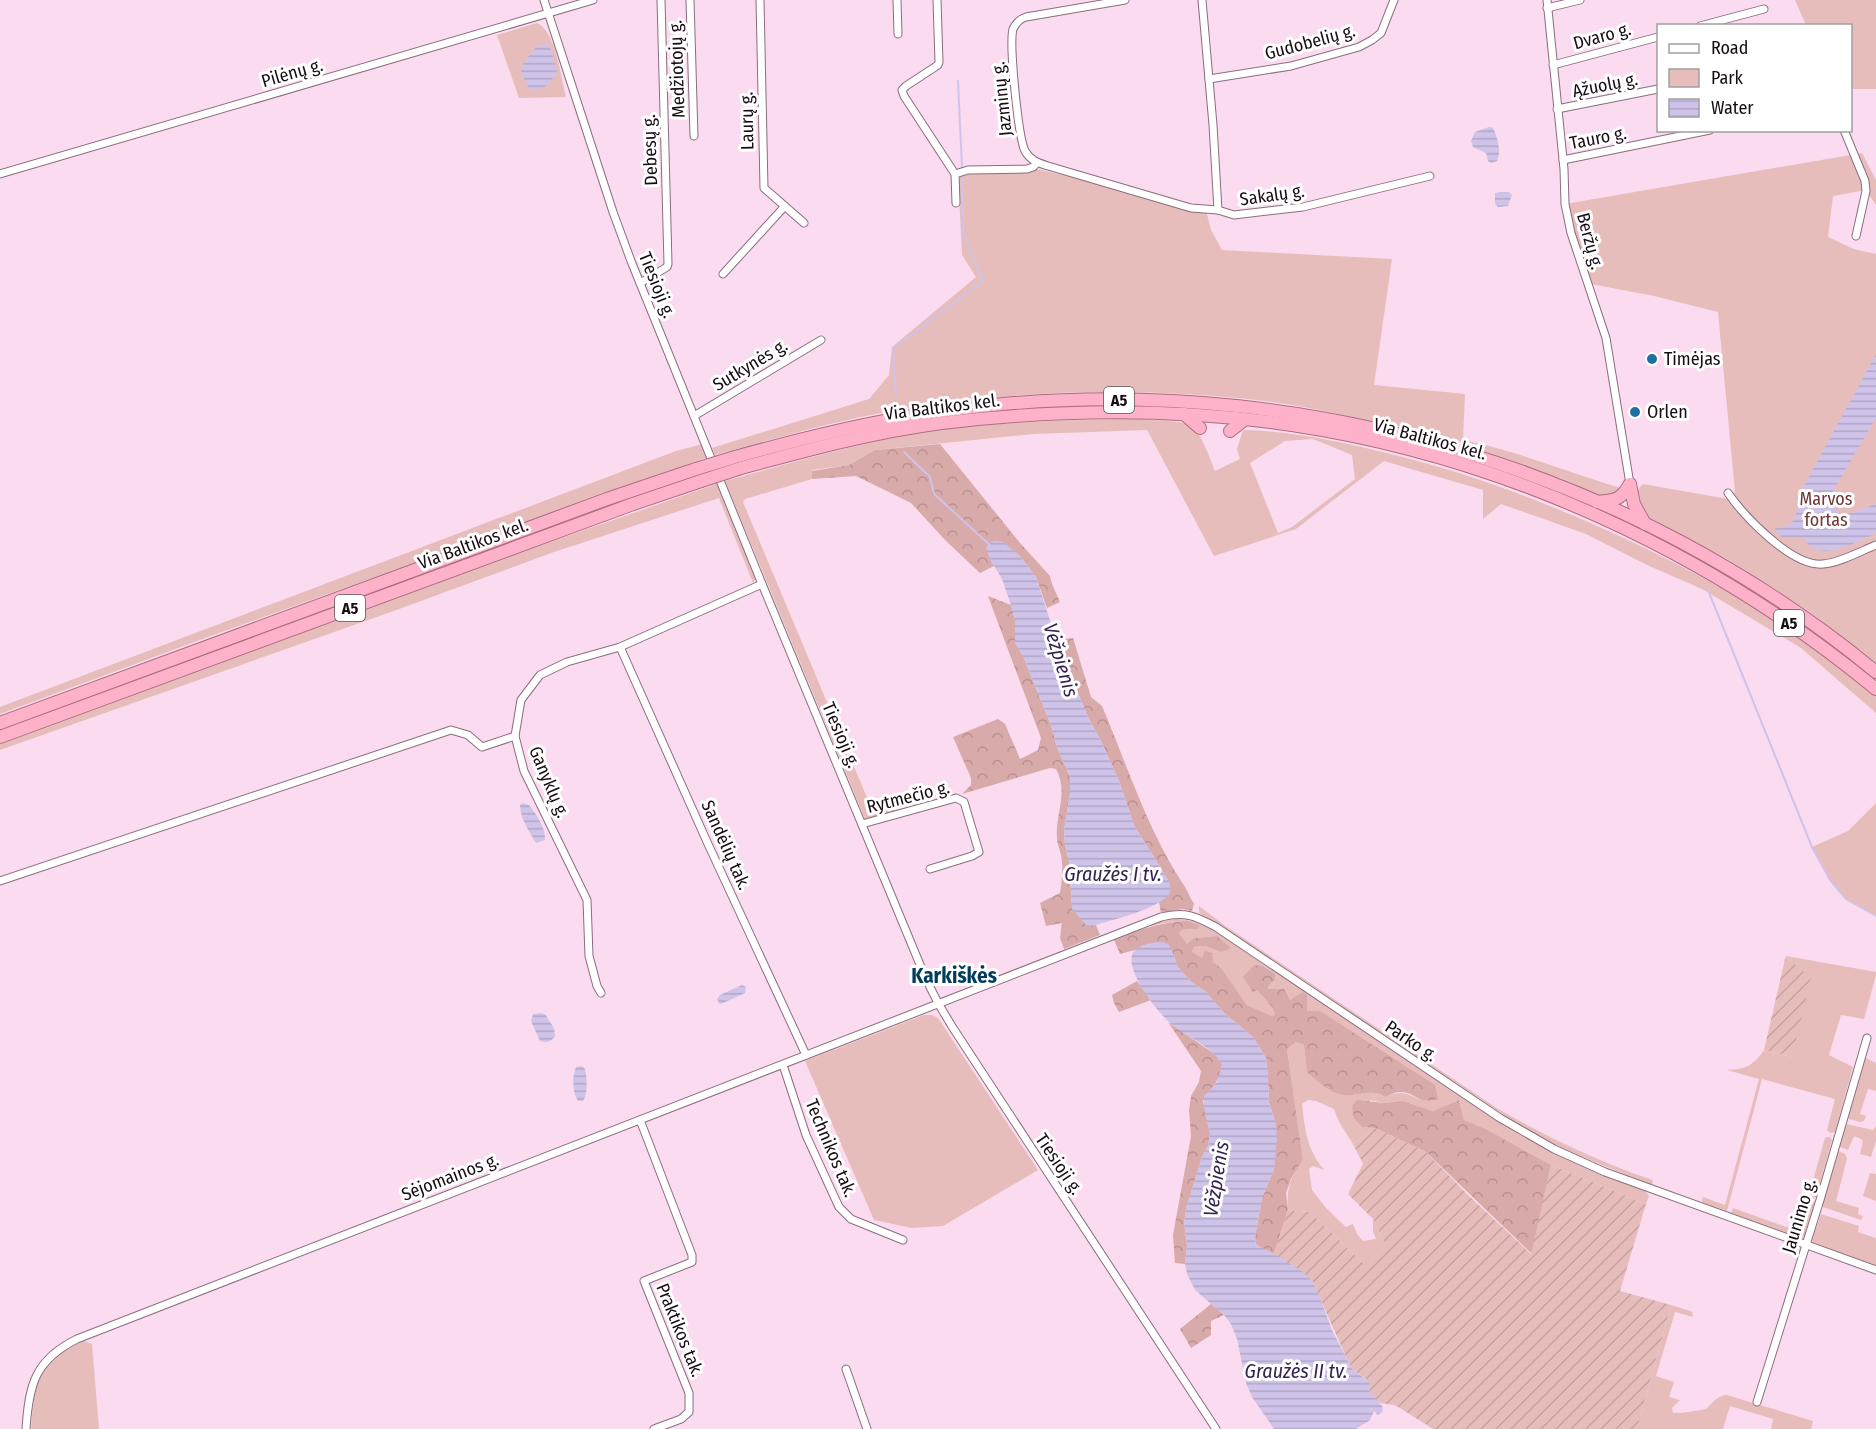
<svg xmlns="http://www.w3.org/2000/svg" width="1876" height="1429" font-family="'Fira Sans Condensed',sans-serif">
  <defs>
    <pattern id="forest-crowns" width="20" height="18" patternUnits="userSpaceOnUse" patternTransform="scale(1.5)"><rect width="20" height="18" fill="#d8aaa9"/><path d="M2 6a3 3 0 1 1 6 0M12 15a3 3 0 1 1 6 0" fill="none" stroke="#b99191"/></pattern>
    <pattern id="garden-furrows" width="10" height="10" patternUnits="userSpaceOnUse" patternTransform="scale(1.5)"><rect width="10" height="10" fill="#e7bdbc"/><path d="M-1 1l2-2M0 10L10 0M9 11l2-2" fill="none" stroke="#c5a1a1"/></pattern>
    <pattern id="water-rules" width="6" height="5" patternUnits="userSpaceOnUse" patternTransform="scale(1.5)"><rect width="6" height="5" fill="#d0c3e9"/><path d="M0 2.5h6" fill="none" stroke="#b2a6c7"/></pattern>
  </defs>
  <rect width="100%" height="100%" fill="#fbdbef"/>
  <g fill="#e7bdbc" fill-rule="evenodd">
    <polygon points="1795,0 1876,0 1876,89 1851,89 1850,26 1806,25"/>
    <path d="M537 23C556 31 561 78 566 97L519 98 497 35Z"/>
    <path d="M1862 153 1876 180V205L1866 190 1833 196 1828 237 1854 249 1876 254V663L1807 610 1767 584 1729 560 1647 517C1639 507 1631 494 1643 484L1728 499 1735 492 1718 312 1654 296 1586 283 1565 204Z"/>
    <path d="M1037 169 1206 210 1211 230 1222 250 1392 259 1374 385 1465 394 1463 440C1518 451 1570 473 1624 489L1610 498C1593 494 1578 485 1563 479 1521 464 1479 448 1436 437 1380 424 1322 408 1265 401 1142 387 1015 389 893 411 833 421 774 439 715 455L712 448 869 399 889 375 892 347 976 277 962 255 958 175 962 173 1026 172Z"/>
    <path d="M1133 419C1146 420 1181 420 1190 425 1201 431 1210 459 1215 471L1240 459 1237 449 1243 430C1293 431 1342 442 1391 454 1484 477 1569 511 1655 553 1733 592 1810 638 1876 696V713L1801 648 1702 589 1647 565 1586 534 1501 504 1483 519V490L1384 461 1296 529 1214 556 1147 430 1034 434 875 450 849 465 812 470V479L745 499 743 502 868 800C878 810 893 809 906 810L869 820 865 819 725 481C790 463 854 444 920 433 991 422 1062 420 1133 419ZM1313 439 1352 455 1355 479 1292 527 1278 533 1250 463 1285 441Z"/>
    <polygon points="703,444 708,457 208,637 0,714 0,707 676,451"/>
    <polygon points="690,476 691,479 0,731 0,728"/>
    <polygon points="719,483 756,577 753,583 719,498 554,552 391,612 0,750 0,744 479,567"/>
    <polygon points="1876,803 1876,916 1846,899 1830,880 1812,847 1848,831"/>
    <path d="M1199 906 1224 925 1498 1109C1548 1137 1598 1162 1653 1180L1652 1185 1567 1151 1518 1124 1199 913Z"/>
    <path d="M1177 919C1197 920 1207 927 1224 937L1488 1114 1540 1146 1594 1172 1644 1189 1649 1196 1646 1204 1551 1165 1486 1129 1464 1120 1459 1100 1433 1111 1403 1101 1384 1103 1370 1100 1362 1127 1375 1128 1353 1144 1339 1122 1334 1109 1316 1101 1308 1100 1302 1104C1305 1131 1307 1149 1324 1170L1313 1166 1309 1169 1312 1190 1326 1208 1346 1227 1353 1224 1357 1234 1363 1241 1376 1239 1373 1231V1219L1384 1242 1363 1263 1310 1212 1288 1210C1286 1187 1291 1178 1303 1159L1287 1049 1296 1042 1304 1045 1307 1072 1355 1095C1364 1091 1377 1091 1385 1097 1402 1090 1405 1093 1421 1100L1307 1011V995L1290 1000 1268 989V986L1275 980 1253 992 1257 990 1272 1007 1275 1014 1272 1016 1247 1005 1221 969 1213 962 1202 959 1192 952 1194 947 1205 946 1221 952 1217 936 1194 938 1187 944 1178 934 1181 930H1191L1199 925C1180 919 1164 923 1145 927L1162 921Z"/>
    <path d="M1786 956 1876 972V975L1864 1019 1841 1015 1829 1055 1853 1067 1835 1132 1831 1133 1827 1130 1835 1099 1762 1079 1727 1211 1703 1203 1702 1200 1703 1197 1725 1205 1759 1079 1727 1070C1746 1069 1753 1066 1764 1050L1792 1057 1791 961 1785 959Z"/>
    <polygon points="924,1015 932,1015 938,1018 1038,1170 943,1226 912,1228 874,1220 805,1061"/>
    <polygon points="1864,1057 1876,1063 1876,1091 1868,1089 1860,1114 1866,1116 1864,1121 1860,1122 1849,1119 1847,1115"/>
    <polygon points="1846,1124 1873,1130 1876,1126 1876,1141 1871,1157 1860,1154 1863,1140 1854,1136 1848,1150 1840,1147 1839,1144 1844,1125"/>
    <polygon points="1827,1137 1830,1137 1832,1140 1816,1197 1814,1198 1810,1195 1810,1191 1825,1138"/>
    <polygon points="1839,1151 1845,1154 1847,1159 1836,1201 1859,1208 1858,1214 1863,1216 1861,1220 1823,1207 1822,1202 1837,1153"/>
    <polygon points="1870,1173 1876,1174 1876,1201 1863,1196"/>
    <polygon points="1810,1201 1814,1202 1814,1205 1804,1237 1799,1238 1731,1213 1733,1208 1798,1231 1807,1202"/>
    <polygon points="1821,1214 1859,1226 1858,1232 1876,1238 1876,1267 1814,1244 1812,1240"/>
    <path d="M1671 1305 1690 1311 1692 1312 1693 1317 1675 1312 1656 1376 1674 1382 1669 1397 1680 1400 1672 1408 1673 1413C1685 1413 1695 1411 1706 1409 1713 1402 1717 1396 1727 1395L1813 1421 1811 1429H1771L1773 1419 1730 1406 1723 1429H1637Z"/>
    <path d="M84 1341 92 1344 99 1429H31C33 1406 34 1378 51 1361 59 1352 73 1346 84 1341Z"/>
  </g>
  <g fill="url(#forest-crowns)">
    <polygon points="940,444 1020,543 1050,576 1052,584 1060,602 1047,608 1036,577 1019,555 990,559 994,566 980,573 946,541 911,503 856,476 812,479 812,471 849,465 875,450"/>
    <path d="M988 596 1011 605 1015 620V643L1023 656 1052 728 1057 747 1070 777V794L1064 830 1065 845 1069 862 1072 908 1093 926 1096 925 1100 935 1064 949 1060 938 1062 923 1046 926 1040 903 1060 893C1062 879 1064 865 1060 851 1059 847 1057 843 1057 838 1055 814 1069 792 1056 769L1050 768 962 794 971 785V778L953 737 998 719 1005 724 1020 759 1038 750 1041 738Z"/>
    <path d="M1073 638 1091 697 1102 706C1127 765 1149 834 1185 887 1189 893 1190 899 1194 903L1192 911 1182 909 1161 913 1159 902 1169 894 1168 880 1134 825 1119 781 1101 741 1088 717 1056 640Z"/>
    <path d="M1187 921 1199 925 1198 929 1181 930 1179 934 1187 944 1194 938 1217 936 1231 948 1221 952 1205 946 1194 947 1192 952 1202 958 1205 951 1212 953 1213 962 1221 968 1247 1005 1272 1016 1275 1014 1272 1007 1257 990 1253 992 1243 977 1254 965 1262 966 1275 974V980L1268 986V989H1284L1290 1000 1303 992 1307 995V1011H1320L1435 1085 1438 1099C1417 1105 1416 1092 1400 1092 1395 1092 1390 1095 1385 1097 1370 1087 1358 1097 1343 1095 1328 1092 1318 1081 1307 1072L1304 1045 1296 1042 1287 1049 1303 1159 1291 1179 1286 1193 1288 1210 1274 1254 1260 1247 1256 1244 1255 1237 1262 1198 1274 1169 1276 1125 1269 1102 1268 1078 1266 1058 1253 1037 1224 1013 1206 992 1190 981 1177 966 1174 955 1145 945 1135 950 1120 954 1114 940C1141 929 1158 923 1187 921Z"/>
    <polygon points="1137,981 1151,1000 1119,1012 1114,1003 1112,995"/>
    <path d="M1168 1022 1216 1055 1222 1064C1221 1080 1211 1088 1203 1101L1210 1134 1208 1146 1202 1157 1186 1209 1184 1223 1187 1245 1185 1264 1175 1263 1173 1235 1191 1136 1189 1110 1191 1096 1199 1082 1201 1071Z"/>
    <polygon points="1357,1100 1384,1103 1403,1101 1433,1111 1459,1100 1464,1120 1486,1129 1551,1165 1532,1254 1426,1152 1375,1128 1362,1127 1354,1118 1352,1107"/>
    <polygon points="1211,1304 1224,1315 1211,1321 1211,1335 1191,1348 1180,1329"/>
  </g>
  <g fill="url(#garden-furrows)">
    <polygon points="1785,959 1791,961 1811,978 1792,1057 1764,1050"/>
    <polygon points="1375,1128 1426,1152 1467,1194 1531,1254 1551,1165 1646,1204 1620,1291 1671,1305 1637,1429 1433,1429 1400,1408 1394,1405 1380,1403 1372,1396 1366,1379 1352,1369 1346,1357 1313,1282 1274,1254 1288,1210 1310,1212 1363,1263 1384,1242 1373,1219 1348,1194 1363,1164 1353,1144"/>
  </g>
  <g fill="url(#water-rules)">
    <polygon points="545,44 548,45 552,51 557,71 555,76 544,88 533,90 529,88 521,73 522,65 536,47"/>
    <path d="M1489 127 1493 128C1497 136 1502 152 1497 161L1491 163 1488 161 1486 153 1473 147 1471 141 1475 132Z"/>
    <polygon points="1500,192 1509,192 1512,195 1508,206 1498,207 1495,204 1495,193"/>
    <path d="M1876 354V418L1830 496 1834 508 1843 515 1855 512 1876 504V533C1857 542 1817 566 1803 537L1782 538 1775 528C1796 527 1797 516 1797 498Z"/>
    <path d="M994 541 1003 542 1019 555 1036 577 1059 648 1088 717 1101 741 1119 781 1134 825 1168 880C1170 884 1172 889 1169 894 1159 909 1111 920 1093 926H1087L1072 909 1069 862 1065 845 1064 830 1070 794V777L1057 747 1052 728 1023 656 1015 643V620L1011 605 1002 579 990 559 986 548 989 543Z"/>
    <path d="M523 803 529 805C536 814 546 828 545 840L536 843C529 831 520 818 520 805Z"/>
    <path d="M1161 941 1169 945 1174 955 1177 966 1190 981 1206 992 1224 1013 1253 1037 1266 1058 1268 1078 1269 1102 1276 1125 1277 1138 1274 1169 1262 1198 1255 1237 1256 1244 1260 1247 1274 1254 1303 1272 1313 1282 1319 1295 1332 1330 1352 1369 1369 1382 1370 1392 1382 1406 1383 1411 1378 1415 1374 1411 1370 1420 1356 1429H1274L1252 1397 1246 1383 1237 1339 1231 1324 1224 1315 1195 1290 1187 1274 1185 1264 1187 1245 1184 1223 1186 1209 1202 1157 1208 1146 1210 1134 1204 1108V1096L1217 1082 1222 1064C1210 1044 1185 1037 1168 1021 1156 1010 1120 965 1135 950 1142 944 1153 943 1161 941Z"/>
    <polygon points="742,985 746,987 745,993 721,1004 719,1003 717,999 720,995"/>
    <path d="M540 1013 545 1014 554 1028 555 1036C551 1042 547 1043 540 1041L531 1021 533 1014Z"/>
    <path d="M582 1066 585 1069C587 1078 588 1093 583 1101H578C572 1093 572 1076 576 1067Z"/>
  </g>
  <g fill="none" stroke-linecap="round" stroke-linejoin="round">
    <g stroke="#d0c3e9" stroke-width="2">
      <polyline points="958,81 962,168"/>
      <polyline points="896,396 893,349 983,281 963,233 962,174"/>
      <polyline points="904,452 930,477 934,494 990,545"/>
      <polyline points="1708,590 1812,847 1830,880 1846,899 1876,916"/>
    </g>
    <g stroke="#8a6e7f" stroke-width="9">
      <g id="minor">
        <polyline points="544,0 613,212 631,261 762,584 926,979 938,1003 953,1028 1216,1429"/>
        <polyline points="690,0 694,136"/>
        <polyline points="760,0 764,188 804,223"/>
        <polyline points="897,0 898,34"/>
        <polyline points="937,0 939,62 938,65 906,86 902,90 904,96 955,174 956,203"/>
        <path d="M1125 0 1026 17C1019 19 1016 23 1013 29 1009 44 1018 136 1025 151 1030 160 1038 163 1048 166L1191 208 1218 210"/>
        <polyline points="1202,0 1213,125 1218,210 1234,215 1303,207 1430,176"/>
        <polyline points="1547,0 1564,169 1565,204 1571,233 1606,338 1630,484"/>
        <polyline points="1547,8 1580,0"/>
        <polyline points="1700,26 1764,9"/>
        <polyline points="1553,65 1658,37"/>
        <polyline points="1209,79 1291,66 1359,47 1372,40 1381,33 1394,0"/>
        <polyline points="1557,109 1658,89"/>
        <polyline points="1844,130 1865,181 1866,191 1856,236"/>
        <polyline points="1563,160 1710,130"/>
        <polyline points="0,174 593,0"/>
        <polyline points="955,174 968,170 1027,169 1033,167 1037,163"/>
        <polyline points="723,274 785,206"/>
        <polyline points="640,283 667,267 668,264 661,0"/>
        <polyline points="694,416 821,340"/>
        <path d="M1728 493C1744 516 1792 567 1823 564 1839 563 1861 551 1876 545"/>
        <polyline points="620,647 708,844 806,1055"/>
        <polyline points="862,824 956,798 964,802 979,852 972,856 930,869"/>
        <polyline points="0,881 451,730 468,735 482,747 515,736"/>
        <polyline points="601,993 597,986 589,956 587,900 524,771 515,736 521,700 540,675 567,662 620,647 762,584"/>
        <polyline points="783,1065 806,1135 839,1207 851,1219 903,1240"/>
        <polyline points="640,1120 692,1255 692,1262 644,1281 689,1393 689,1412 681,1419 654,1429"/>
        <polyline points="846,1369 867,1429"/>
        <polyline points="1757,1402 1820,1200 1867,1038"/>
        <path d="M26 1429C29 1384 35 1360 77 1339L1161 917C1185 911 1195 916 1216 927L1500 1118 1554 1149 1605 1172 1876 1270"/>
      </g>
    </g>
    <g stroke="#ad6c81" stroke-width="14">
      <g id="trunk">
        <polyline points="1184,414 1200,428"/>
        <polyline points="1230,431 1244,420"/>
        <path d="M735 457C825 432 910 412 1003 404 1314 376 1635 473 1876 672"/>
        <path d="M741 468C807 450 873 432 942 423 1058 409 1176 408 1292 425 1505 457 1710 552 1876 689"/>
        <polyline points="1630,484 1634,504 1645,524"/>
        <path d="M1597 502C1615 500 1620 501 1630 484"/>
        <polyline points="0,723 607,499 696,469"/>
        <polyline points="0,737 633,504 701,481"/>
      </g>
    </g>
    <use href="#minor" stroke="#fff" stroke-width="7"/>
    <use href="#trunk" stroke="#feb2ca" stroke-width="12"/>
    <g stroke="#ad6c81" stroke-width="14" stroke-linecap="butt">
      <g id="trunk-bridge">
        <polyline points="696,469 735,457"/>
        <polyline points="701,481 741,468"/>
      </g>
    </g>
    <use href="#trunk-bridge" stroke="#feb2ca" stroke-width="12"/>
  </g>
  <g fill="#1f6fa0" stroke="#fff" stroke-width="2">
    <circle cx="1652" cy="359" r="6"/>
    <circle cx="1635" cy="412" r="6"/>
  </g>
  <g text-anchor="middle" stroke-width="6" stroke-linejoin="round" paint-order="stroke">
    <g fill="#fff" stroke="#5d555a" stroke-width="1.5">
      <rect x="1104" y="387" width="30" height="26" rx="4.5"/>
      <rect x="335" y="595" width="30" height="26" rx="4.5"/>
      <rect x="1774" y="610" width="30" height="26" rx="4.5"/>
    </g>
    <g font-size="16" font-weight="bold" fill="#170c13">
      <text x="1119" y="406">A5</text>
      <text x="350" y="614">A5</text>
      <text x="1789" y="629">A5</text>
    </g>
    <g font-size="18" fill="#170c13" stroke="#fff">
      <text transform="translate(1602 36) rotate(-15)" y="6">Dvaro g.</text>
      <text transform="translate(1310 42) rotate(-15)" y="6">Gudobelių g.</text>
      <text transform="translate(677 69) rotate(-92)" y="6">Medžiotojų g.</text>
      <text transform="translate(292 73) rotate(-16)" y="6">Pilėnų g.</text>
      <text transform="translate(1605 85) rotate(-11)" y="6">Ąžuolų g.</text>
      <text transform="translate(1002 99) rotate(-96)" y="6">Jazminų g.</text>
      <text transform="translate(747 121) rotate(-91)" y="6">Laurų g.</text>
      <text transform="translate(1598 138) rotate(-11)" y="6">Tauro g.</text>
      <text transform="translate(650 150) rotate(-92)" y="6">Debesų g.</text>
      <text transform="translate(1272 195) rotate(-8)" y="6">Sakalų g.</text>
      <text transform="translate(1590 241) rotate(75)" y="6">Beržų g.</text>
      <text transform="translate(657 285) rotate(68)" y="6">Tiesioji g.</text>
      <text transform="translate(750 365) rotate(-31)" y="6">Sutkynės g.</text>
      <text transform="translate(942 407) rotate(-7)" y="6">Via Baltikos kel.</text>
      <text transform="translate(1430 439) rotate(15)" y="6">Via Baltikos kel.</text>
      <text transform="translate(473 544) rotate(-20)" y="6">Via Baltikos kel.</text>
      <text transform="translate(841 735) rotate(67)" y="6">Tiesioji g.</text>
      <text transform="translate(549 782) rotate(67)" y="6">Ganyklų g.</text>
      <text transform="translate(908 797) rotate(-14)" y="6">Rytmečio g.</text>
      <text transform="translate(726 845) rotate(66)" y="6">Sandėlių tak.</text>
      <text transform="translate(1411 1041) rotate(34)" y="6">Parko g.</text>
      <text transform="translate(831 1148) rotate(67)" y="6">Technikos tak.</text>
      <text transform="translate(1059 1164) rotate(56)" y="6">Tiesioji g.</text>
      <text transform="translate(450 1177) rotate(-21)" y="6">Sėjomainos g.</text>
      <text transform="translate(1799 1216) rotate(-73)" y="6">Jaunimo g.</text>
      <text transform="translate(680 1330) rotate(68)" y="6">Praktikos tak.</text>
    </g>
    <g font-size="18" fill="#170c13" stroke="#fff" text-anchor="start">
      <text x="1664" y="365">Timėjas</text>
      <text x="1647" y="418">Orlen</text>
    </g>
    <g font-size="18" fill="#703535" stroke="#fff">
      <text x="1826" y="505">Marvos<tspan x="1826" dy="21">fortas</tspan></text>
    </g>
    <g font-size="20" font-style="italic" fill="#362151" stroke="#fff">
      <text transform="translate(1061 660) rotate(73)" y="7">Vėžpienis</text>
      <text x="1113" y="881">Graužės I tv.</text>
      <text transform="translate(1216 1179) rotate(-81)" y="7">Vėžpienis</text>
      <text x="1296" y="1378">Graužės II tv.</text>
    </g>
    <g font-size="21" font-weight="bold" fill="#003c5d" stroke="#fff">
      <text x="954" y="983">Karkiškės</text>
    </g>
  </g>
  <rect x="1657" y="24" width="195" height="108" fill="#ffffff" stroke="#a29ea1" stroke-width="1.5"/>
  <rect x="1669" y="44" width="30" height="9" fill="#ffffff" stroke="#a29ea1" stroke-width="1.5"/>
  <text x="1711" y="54" font-size="18" fill="#170c13">Road</text>
  <rect x="1669" y="69" width="30" height="18" fill="#e7bdbc" stroke="#a29ea1" stroke-width="1.5"/>
  <text x="1711" y="84" font-size="18" fill="#170c13">Park</text>
  <rect x="1669" y="99" width="30" height="18" fill="url(#water-rules)" stroke="#a29ea1" stroke-width="1.5"/>
  <text x="1711" y="114" font-size="18" fill="#170c13">Water</text>
</svg>
